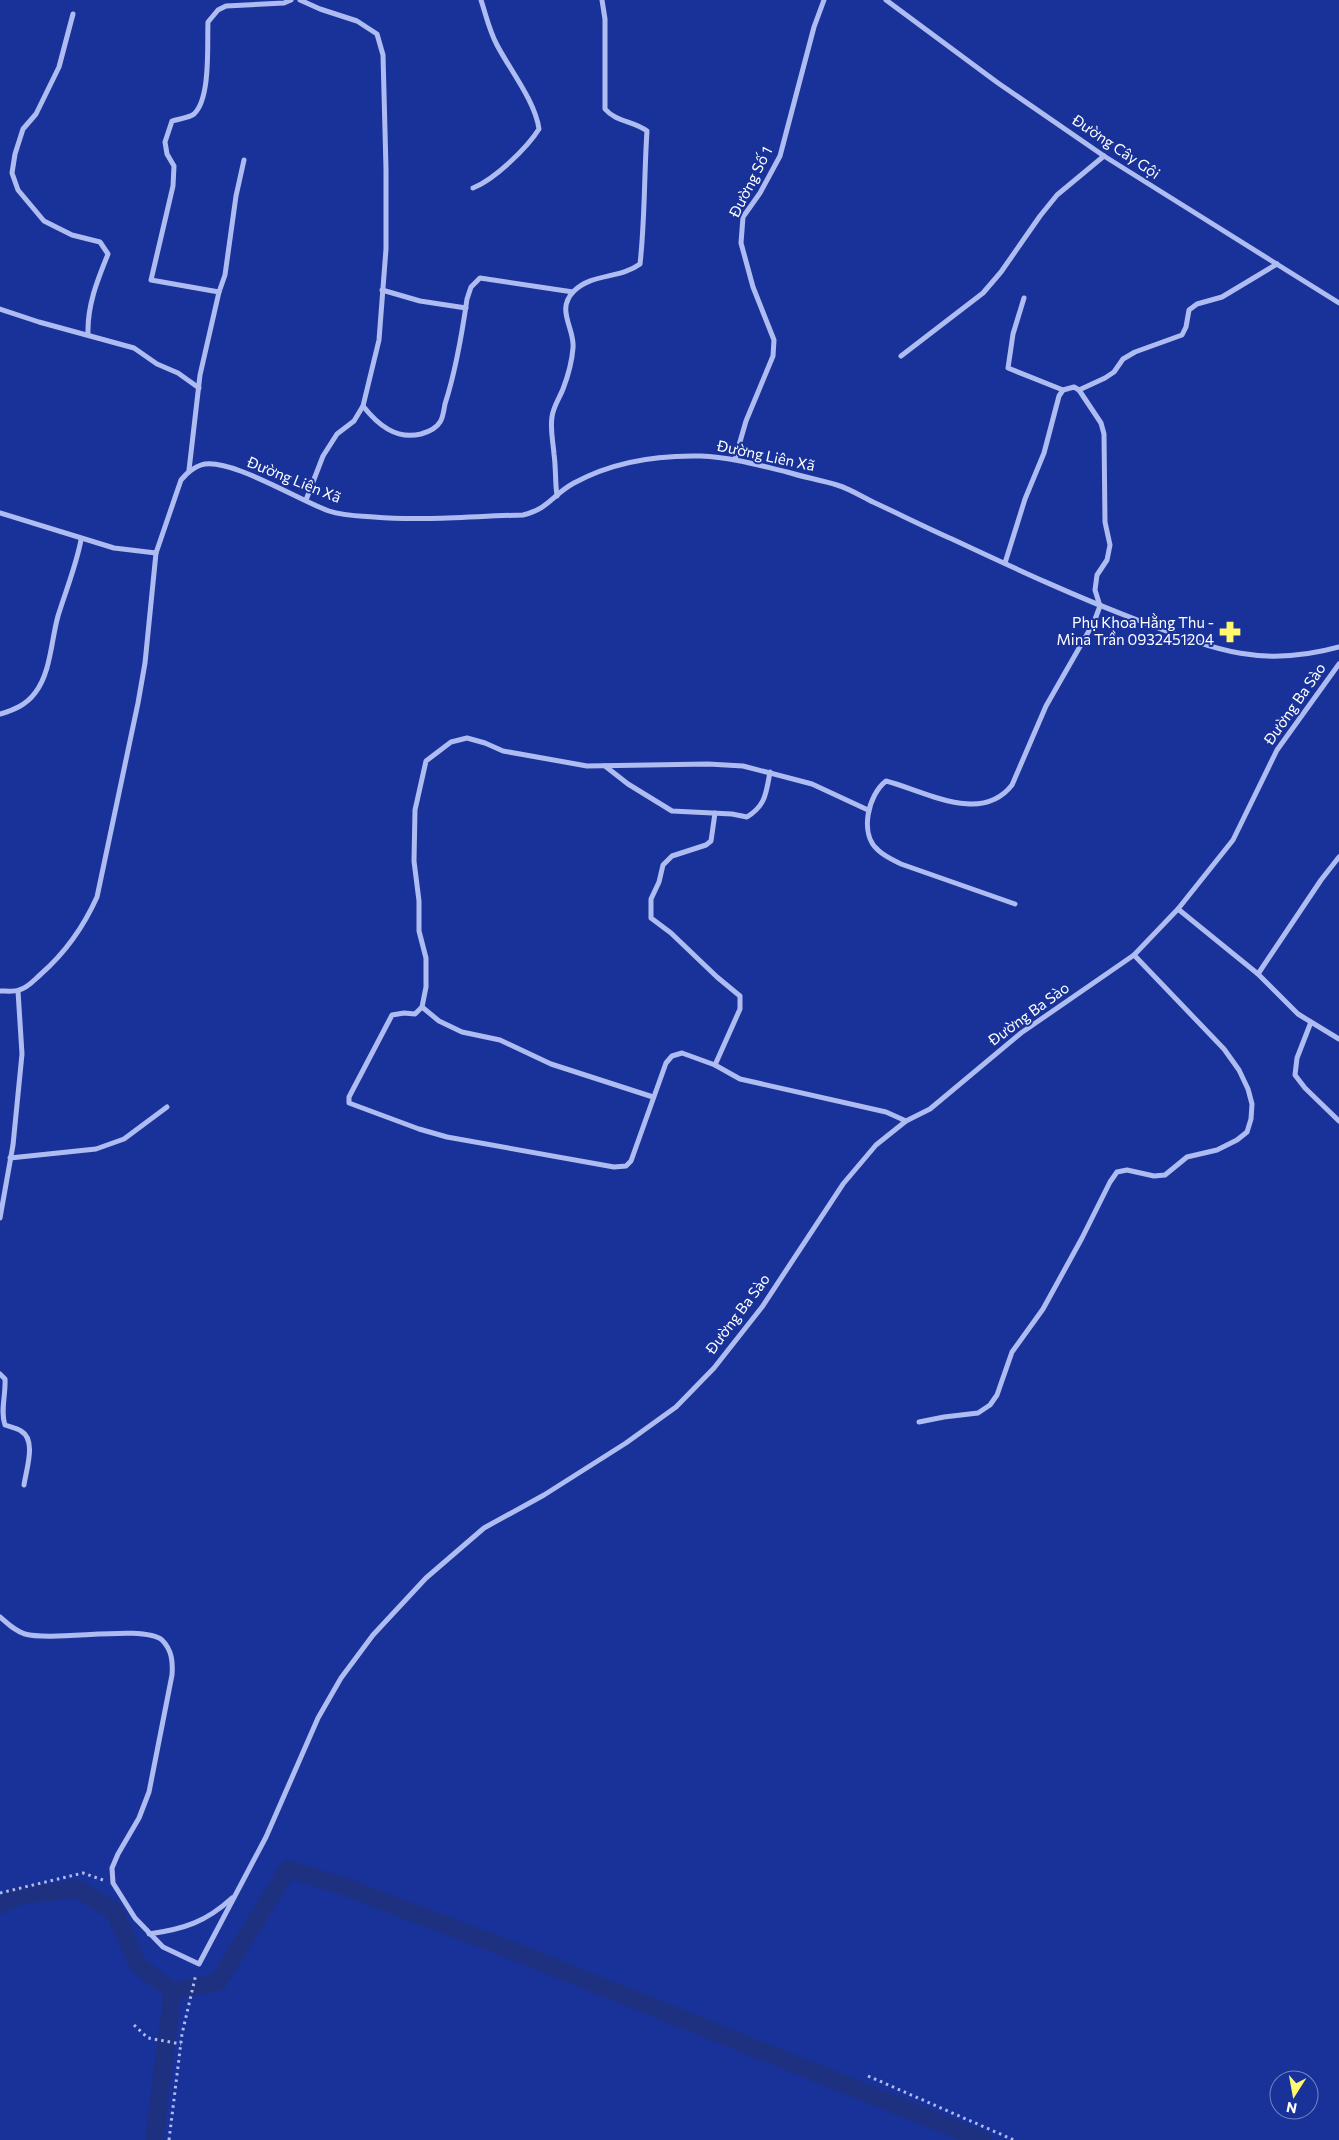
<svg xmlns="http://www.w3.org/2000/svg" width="1339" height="2140" font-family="Commissioner,sans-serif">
  <rect width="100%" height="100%" fill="#193299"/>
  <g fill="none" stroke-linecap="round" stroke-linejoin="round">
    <g stroke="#1e3181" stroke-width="18">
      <polyline points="0,1905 21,1895 78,1889 114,1911 139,1966 173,1991 218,1982 288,1869 343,1886 516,1952 983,2140"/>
      <polyline points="154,2140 173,1991"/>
    </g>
    <g stroke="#aebcf1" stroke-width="3" stroke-dasharray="2.5 4" stroke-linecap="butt">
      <polyline points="0,1893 83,1873 103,1880"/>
      <polyline points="134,2025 148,2038 181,2044"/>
      <polyline points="868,2076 1014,2140"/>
      <polyline points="169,2140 182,2034 196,1974"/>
    </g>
    <g stroke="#aebcf1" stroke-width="5">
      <polyline points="300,0 320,9 357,21 377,34 383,55 386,169 386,249 379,340 363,406 354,421 337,434 323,456 306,500"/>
      <polyline points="886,0 998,83 1104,156 1339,303"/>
      <path d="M73 14 59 67 36 114 23 129 15 154 12 173 18 190 44 221 72 235 100 242 108 254C97 281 87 306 88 335"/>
      <path d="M473 188C495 179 527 148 539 129 535 101 510 70 497 45 489 30 486 15 481 0"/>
      <polyline points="382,290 420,301 466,308"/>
      <path d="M219 292 151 280 173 186 174 166 167 154 165 142 172 121C178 119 189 118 194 114 211 98 207 44 208 22L218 10 226 6 284 3 291 0"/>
      <polyline points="1024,298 1013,334 1008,368 1063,390"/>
      <polyline points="0,309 39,322 134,348 157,364 178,373 199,388"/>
      <polyline points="901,356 983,293 1001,272 1040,216 1057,195 1104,156"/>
      <polyline points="1079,390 1105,378 1114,372 1123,359 1135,352 1182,335 1186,327 1189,310 1197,304 1222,297 1277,264"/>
      <path d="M363 406C378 425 396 440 421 434 428 432 436 429 440 422 443 418 444 409 445 404 456 370 462 334 467 299L471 287 480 278 573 292"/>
      <polyline points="735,459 746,421 773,356 774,340 753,287 741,243 743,217 760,193 780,156 814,27 824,0"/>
      <polyline points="189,470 200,375 219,292 225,275 236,196 244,160"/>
      <path d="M557 496C555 482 556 468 554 454 553 441 550 430 552 417 553 407 560 397 563 389 568 376 572 361 573 348 575 328 555 310 574 291 592 273 620 279 640 264 645 220 644 176 647 131 634 121 616 122 605 109V19L602 0"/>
      <path d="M0 513 114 548 156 553 181 480C187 473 192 468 201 465 228 456 300 501 329 511 343 516 359 516 374 517 423 521 474 516 523 515 550 508 552 495 574 483 612 462 658 455 701 456 730 457 758 465 787 472 803 477 821 480 837 485 850 489 861 496 873 502 899 514 925 527 952 539 1014 568 1076 597 1140 621 1213 649 1260 669 1339 647"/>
      <path d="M1005 563 1025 499 1044 453 1059 396 1063 390 1074 387 1079 390 1101 423 1104 434 1105 522 1110 545 1107 560 1097 575 1095 590 1100 606 1094 622 1046 706 1012 785C981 825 925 791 886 781 868 795 859 834 878 850 884 856 893 860 901 864L1015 904"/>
      <path d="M0 714C14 710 26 705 35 693 51 672 51 641 58 616 66 590 76 566 81 540"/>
      <path d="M605 766 628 784 672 811 732 814 747 817C766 805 766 793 770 772"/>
      <polyline points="868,810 812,784 743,766 708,764 587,766 503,751 485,743 467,738 451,742 426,761 415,810 414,861 419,901 419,931 426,958 426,987 422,1007 415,1014 404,1013 392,1015 349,1097 349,1103 419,1129 447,1137 614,1167 626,1166 631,1161 666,1063 672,1056 682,1053 715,1065 740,1079 886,1112 906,1121"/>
      <polyline points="1178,909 1258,974 1298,1014 1339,1039"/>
      <polyline points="1258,974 1321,880 1339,857"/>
      <path d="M0 991C6 991 14 992 19 990 28 988 34 980 41 974 66 952 83 928 97 897L138 703 145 663 156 553"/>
      <polyline points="422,1007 439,1021 462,1032 500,1040 551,1064 653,1097"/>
      <polyline points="1311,1022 1297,1058 1295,1075 1305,1088 1339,1121"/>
      <polyline points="715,1065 740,1009 740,996 717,977 671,933 651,918 651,899 659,882 663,865 672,856 706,845 711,841 715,813"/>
      <polyline points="10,1158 96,1149 124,1139 167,1107"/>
      <polyline points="0,1218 13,1145 22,1054 18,991"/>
      <path d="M0 1374 5 1379C6 1395 0 1411 5 1425 10 1427 17 1428 21 1431 37 1440 26 1470 24 1485"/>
      <polyline points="919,1422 944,1417 978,1413 990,1405 997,1395 1012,1352 1043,1309 1082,1238 1110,1182 1117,1172 1127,1170 1154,1176 1165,1175 1187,1157 1217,1150 1237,1140 1247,1132 1251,1119 1252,1104 1248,1089 1239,1070 1224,1049 1134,955"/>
      <path d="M0 1617C8 1624 15 1631 25 1634 55 1642 144 1624 162 1640 172 1650 173 1662 172 1675L149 1792 139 1818 118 1854 112 1868 113 1883 135 1918 163 1947 199 1964 266 1837 318 1718 341 1678 373 1635 426 1578 484 1528 544 1495 626 1443 676 1407 714 1368 762 1307 843 1184 876 1145 906 1121 930 1109 1021 1033 1134 955 1178 909 1233 840 1277 750 1339 664"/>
      <path d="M149 1934C184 1929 206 1922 232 1898"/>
    </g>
  </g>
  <defs>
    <g id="pharmacy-bare" transform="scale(1.725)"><path d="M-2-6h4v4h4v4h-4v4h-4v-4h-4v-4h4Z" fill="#fff86e" stroke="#193299" stroke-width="2.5" paint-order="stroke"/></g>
  </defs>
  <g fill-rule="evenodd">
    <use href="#pharmacy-bare" x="1230" y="632"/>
  </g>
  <g text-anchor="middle" stroke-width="4" stroke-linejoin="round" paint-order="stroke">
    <g font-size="15" fill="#fff" stroke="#193299">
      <text transform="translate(1116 147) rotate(34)" y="5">Đường Cây Gội</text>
      <text transform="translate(751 182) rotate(-63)" y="5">Đường Số 1</text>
      <text transform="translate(766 456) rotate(12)" y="5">Đường Liên Xã</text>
      <text transform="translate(294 480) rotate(22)" y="5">Đường Liên Xã</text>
      <text transform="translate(1295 704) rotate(-55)" y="5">Đường Ba Sào</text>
      <text transform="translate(1029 1014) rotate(-36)" y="5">Đường Ba Sào</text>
      <text transform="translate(738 1314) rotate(-53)" y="5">Đường Ba Sào</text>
    </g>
    <g font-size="15" fill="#fff" stroke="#193299" text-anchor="end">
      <text x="1214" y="628">Phụ Khoa Hằng Thu -<tspan x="1214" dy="17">Mina Trần 0932451204</tspan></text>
    </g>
  </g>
  <g transform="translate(1294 2095) rotate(191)"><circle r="24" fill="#193299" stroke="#7584c2"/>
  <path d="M0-4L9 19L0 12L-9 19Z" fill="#fff86e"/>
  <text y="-8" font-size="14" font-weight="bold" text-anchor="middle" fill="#ffffff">N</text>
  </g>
</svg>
